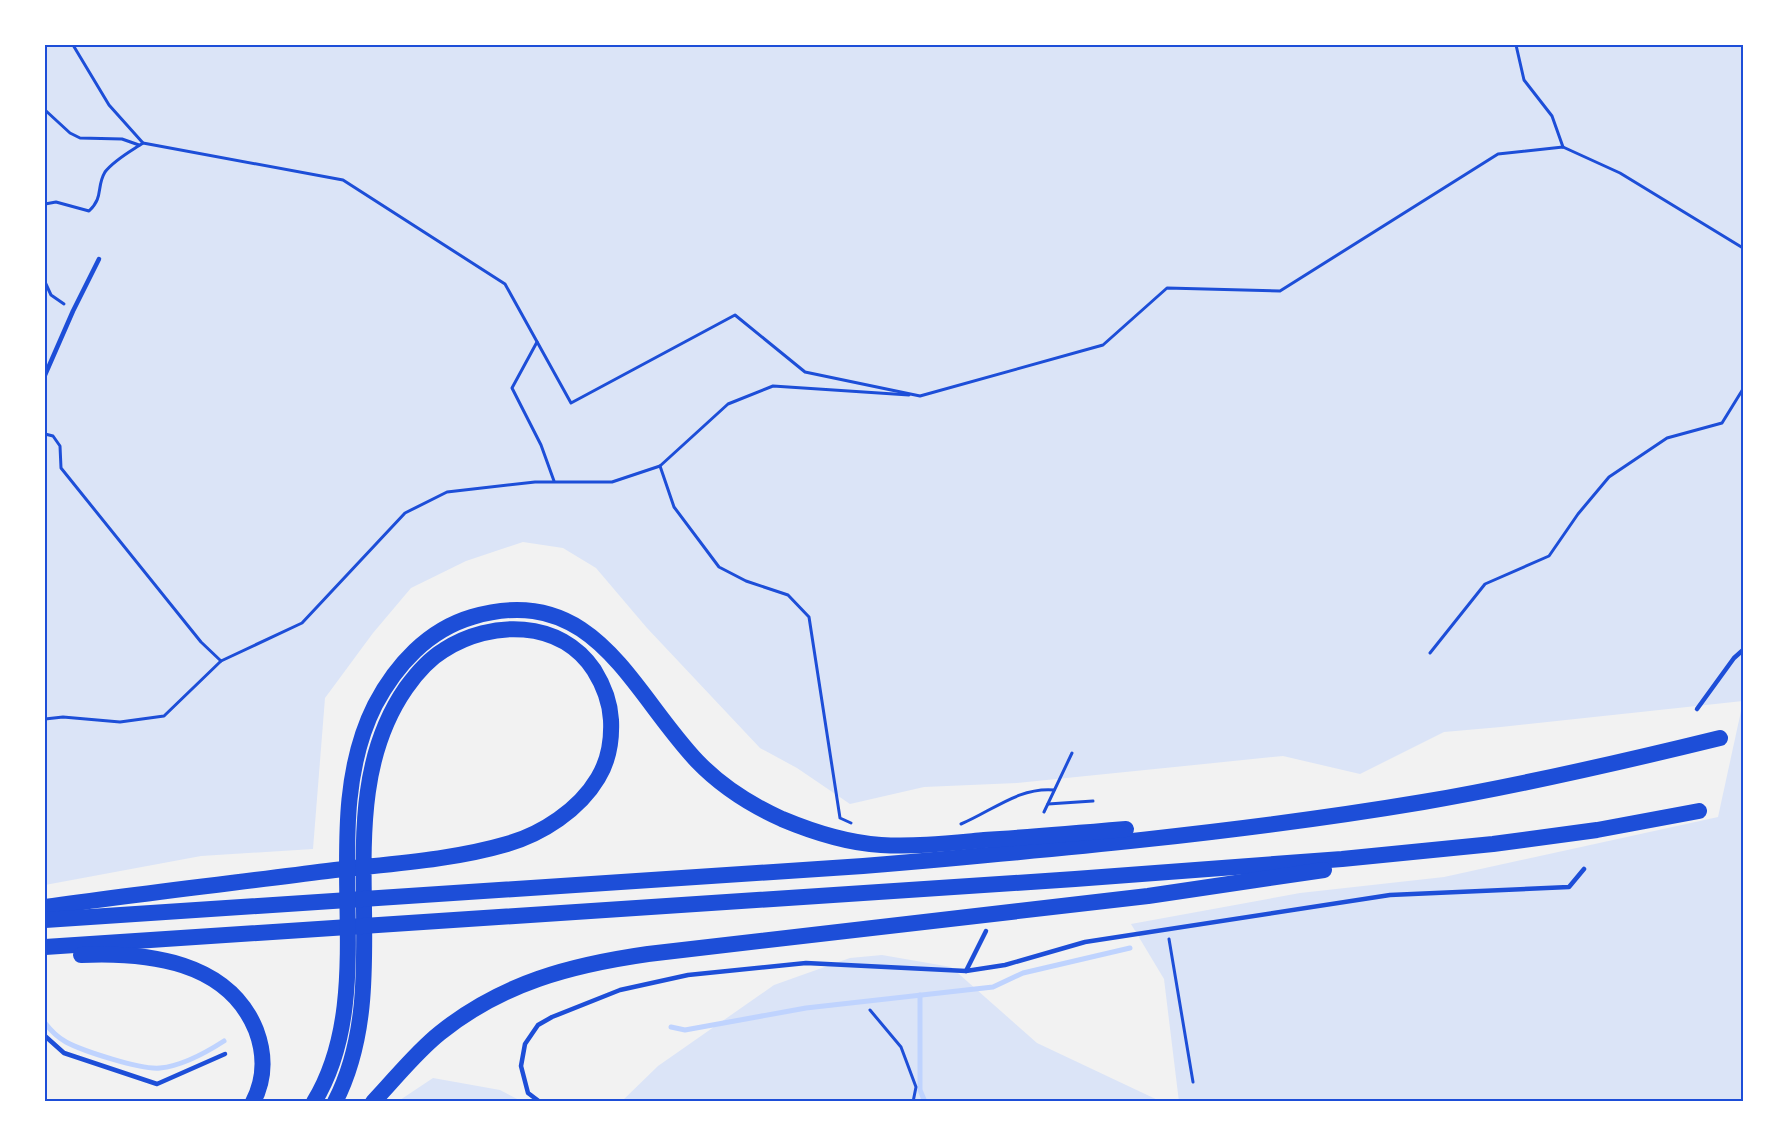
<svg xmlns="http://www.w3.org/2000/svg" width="1788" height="1147" font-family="Lato,sans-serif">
  <rect width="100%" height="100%" fill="#f2f2f2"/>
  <g fill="#dbe4f7">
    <polygon points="45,45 1743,45 1743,701 1501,727 1444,732 1360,774 1283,756 1017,783 924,787 850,804 797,768 760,748 647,628 596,568 563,548 523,542 466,561 411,588 373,633 325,698 313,849 201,856 45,885"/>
    <polygon points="1743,702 1743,1102 1179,1102 1164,979 1131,924 1300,893 1444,877 1718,817"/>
    <polygon points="882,955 951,967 1037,1043 1162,1102 621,1102 658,1066 774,985 850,958"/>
    <polygon points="433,1078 500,1090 523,1102 397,1102"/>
  </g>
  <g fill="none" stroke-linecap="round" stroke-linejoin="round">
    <g stroke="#bfd3fe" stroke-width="5">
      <polyline points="920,995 920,1090 925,1102"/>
      <path d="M45 1023C51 1031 57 1037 66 1042 83 1051 141 1070 160 1068 181 1066 207 1052 224 1041"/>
      <polyline points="671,1027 685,1030 806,1008 993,987 1023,973 1130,948"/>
    </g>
    <g stroke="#1d4ed8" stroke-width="3">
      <polyline points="73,45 109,105 143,143 343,180 505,284 571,403 735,315 805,372 920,396 1103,345 1167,288 1280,291 1498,154 1563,147 1620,173 1743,248"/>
      <polyline points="1516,45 1524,80 1552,116 1563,147"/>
      <polyline points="45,110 70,133 80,138 122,139 139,145"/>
      <path d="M45 204 56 202 89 211C104 197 96 187 105 172 114 160 131 151 143 143"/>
      <polyline points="45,282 51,295 64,304"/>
      <polyline points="537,342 512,388 541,445 554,481"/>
      <polyline points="45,434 53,436 60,446 61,468 201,642 221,661 302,623 405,513 447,492 535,482 612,482 660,466 728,404 773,386 909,395"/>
      <polyline points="660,466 674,507 719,567 746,581 788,595 809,617 840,818 851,823"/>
      <polyline points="1430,653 1485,584 1549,556 1578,514 1609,477 1667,438 1722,423 1743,389"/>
      <polyline points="45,719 63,717 120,722 164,716 221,661"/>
      <polyline points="1048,804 1093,801"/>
      <polyline points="1044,812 1072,753"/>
      <path d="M961 824C992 811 1019 787 1054 790"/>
      <polyline points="1169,939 1193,1082"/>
      <polyline points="870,1010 901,1047 916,1087 913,1102"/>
    </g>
    <g stroke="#1d4ed8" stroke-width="4.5">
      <polyline points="45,375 73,311 99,259"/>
      <polyline points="1697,709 1734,658 1743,650"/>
      <polyline points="966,971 986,931"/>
      <polyline points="45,1036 64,1053 157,1084 225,1054"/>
      <polyline points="540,1102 528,1093 521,1066 525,1044 538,1025 552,1017 620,990 688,975 806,963 966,971 1005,965 1085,942 1390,895 1569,887 1584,869"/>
    </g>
    <g stroke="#1d4ed8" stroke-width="16">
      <path d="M45 907C139 894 233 883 327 871 386 864 449 861 507 844 542 834 579 810 598 778 609 760 612 741 611 720 610 701 604 686 594 670 560 619 491 620 444 650 429 659 416 674 406 688 322 809 401 974 335 1102"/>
      <path d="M45 920 863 866C1050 850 1238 833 1423 802 1523 785 1622 762 1720 738"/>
      <polyline points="45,947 1075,879 1342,859 1493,844 1597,830 1699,811"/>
      <path d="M81 955C148 952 228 961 256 1030 265 1054 265 1079 253 1102"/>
      <path d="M314 1102C384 987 313 828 375 705 396 665 428 630 472 617 594 581 630 690 697 761 721 786 751 805 782 819 813 832 848 843 881 845 916 847 951 843 984 840 1032 837 1079 833 1126 829"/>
      <path d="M373 1102C395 1079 415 1053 440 1033 502 983 571 965 648 954L1148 896 1324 870"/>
    </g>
  </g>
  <rect width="1788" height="1147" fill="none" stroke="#ffffff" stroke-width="93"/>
  <rect x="46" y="46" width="1696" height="1054" fill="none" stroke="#1d4ed8" stroke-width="2"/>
</svg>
